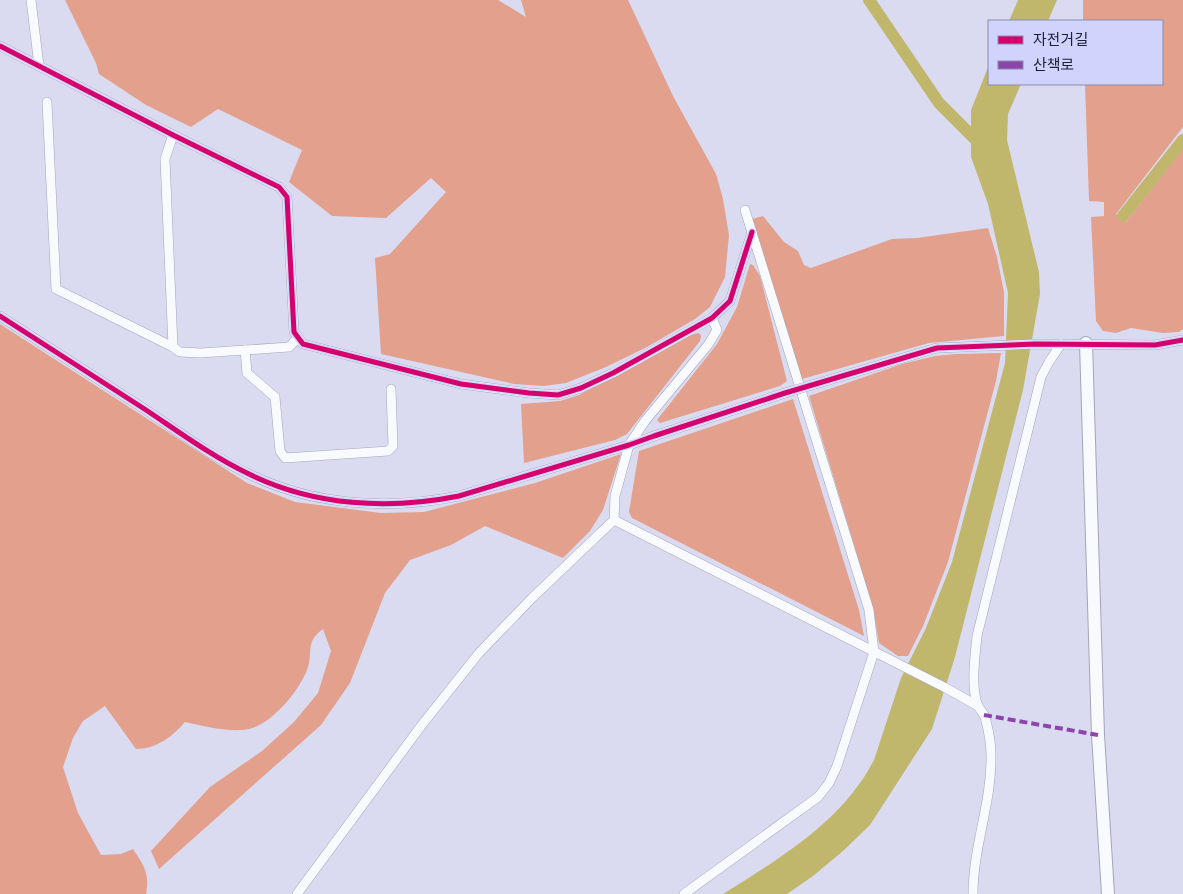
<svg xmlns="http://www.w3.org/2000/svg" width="1183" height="894" font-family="'Times New Roman','Noto Sans KR',serif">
  <rect width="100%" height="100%" fill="#dadbf1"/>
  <g fill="#e2a08d">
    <polygon points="65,0 498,0 526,17 521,0 628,0 673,96 716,174 723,199 729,235 725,277 710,307 695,319 647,347 606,367 566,383 543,386 514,384 381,354 375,258 390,254 446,192 431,178 386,218 332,216 289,182 302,150 218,109 191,127 146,105 99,74 96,63"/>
    <polygon points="1083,0 1183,0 1183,127 1116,214 1126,222 1183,149 1183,329 1179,332 1163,333 1131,328 1116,333 1103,331 1096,321 1091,217 1104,216 1104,202 1089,201 1085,84 1162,84 1162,21 1083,21"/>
    <polygon points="763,216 784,242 798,251 804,265 811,268 892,239 917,238 988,228 997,257 1004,292 1004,336 929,343 802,379 752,219"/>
    <polygon points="750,264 753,265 760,276 787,381 780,386 660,423 657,420 717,344 737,307"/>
    <path d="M0 324 247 483 295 502 381 513 424 512 535 483 621 454 603 510 590 531 563 558 485 526 451 545 410 560 385 593 350 683 321 725 159 869 151 851 210 787 262 751 294 722 318 693 331 651 323 629C304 643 314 652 307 670 298 692 273 723 249 729 230 733 203 726 185 722 172 737 156 749 136 749L105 706 83 721 73 738 63 767 78 813 101 855 121 854 133 849C144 866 150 873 146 894H0Z"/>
    <polygon points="699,333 701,336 700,341 627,434 615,440 524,463 521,404 560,401 579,395 690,335"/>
    <polygon points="1001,353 996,381 948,562 923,626 908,656 898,656 879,643 873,608 809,396 902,364 935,356 957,354"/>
    <polygon points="793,399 859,610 864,636 632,518 629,512 639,451"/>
  </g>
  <g fill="#c0b76d">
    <polygon points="1018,0 1057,0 1048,21 1009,21"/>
    <path d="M989 65V84H1021L1008 114 1007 140 1039 272 1040 294 1023 390 955 657 932 729 870 825 843 851 813 876 787 894H723C780 858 842 822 874 760L901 678 926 628 952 562 1005 363 1008 293 988 204 971 157V110Z"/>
  </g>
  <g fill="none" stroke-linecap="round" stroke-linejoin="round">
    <g stroke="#c0b76d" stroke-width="12">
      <polyline points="869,0 939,103 980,144"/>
      <polyline points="1123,216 1183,140"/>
    </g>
    <g stroke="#a4a5b9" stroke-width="10">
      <g id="street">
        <polyline points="31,0 39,66"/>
        <polyline points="0,46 173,135 279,187 287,197 294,332 303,344 461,384 529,393 558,395 581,388 613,373 712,318 730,301 752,232"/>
        <polyline points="47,102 56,289 173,347"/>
        <polyline points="173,135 165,159 173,347 180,352 201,353 289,347 298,338"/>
        <path d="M0 316C49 347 97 379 146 410 179 432 213 457 249 474 314 506 389 510 459 496L629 445 654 436 785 393"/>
        <polyline points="245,350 247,373 275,397 280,451 285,458 388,451 393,446 391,389"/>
        <polyline points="812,385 937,348 1036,344 1155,345 1183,340"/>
        <polyline points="614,520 944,687 978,706"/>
        <polyline points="297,894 421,726 479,653 532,598 614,520 615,496 629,445 645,421 708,345 717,330 712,318"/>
        <polyline points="684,894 818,797 829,783 837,766 874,652 869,610 745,210"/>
        <path d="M973 894C973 847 992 802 991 755 991 743 988 728 985 717 983 712 979 709 977 704 971 683 975 657 977 636L1041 377 1049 362 1061 344"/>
      </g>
    </g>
    <g stroke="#a4a5b9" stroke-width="14">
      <polyline id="secondary" points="1086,343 1098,735 1108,894"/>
    </g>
    <use href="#street" stroke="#f9fafd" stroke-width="9"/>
    <use href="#secondary" stroke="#f9fafd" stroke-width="12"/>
    <g stroke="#a4a5b9" stroke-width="10" stroke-linecap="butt">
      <polyline id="street-bridge" points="785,393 812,385"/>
    </g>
    <use href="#street-bridge" stroke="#f9fafd" stroke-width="9"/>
    <polyline stroke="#8e44ad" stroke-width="4" stroke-dasharray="8 4" stroke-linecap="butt" points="984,715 1098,735"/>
    <g stroke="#d0d3fb" stroke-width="8">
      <g id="cycleway">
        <polyline points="0,46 173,135 279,187 287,197 294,332 303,344 461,384 529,393 558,395 581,388 613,373 712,318 730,301 752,232"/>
        <path d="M0 316C49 347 97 379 146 410 179 432 213 457 249 474 314 506 389 510 459 496L629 445 654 436 785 393 937 348 1036 344 1155 345 1183 340"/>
      </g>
    </g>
    <use href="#cycleway" stroke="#d6006c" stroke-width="5"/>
  </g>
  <rect x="988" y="20" width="175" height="65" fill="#d0d3fb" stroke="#898bac"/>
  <rect x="998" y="36" width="25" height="8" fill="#d6006c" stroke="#898bac"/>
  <text x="1033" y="45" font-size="15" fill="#1e1e36">자전거길</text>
  <rect x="998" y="61" width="25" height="8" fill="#8e44ad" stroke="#898bac"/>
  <text x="1033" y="70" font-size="15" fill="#1e1e36">산책로</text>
</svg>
